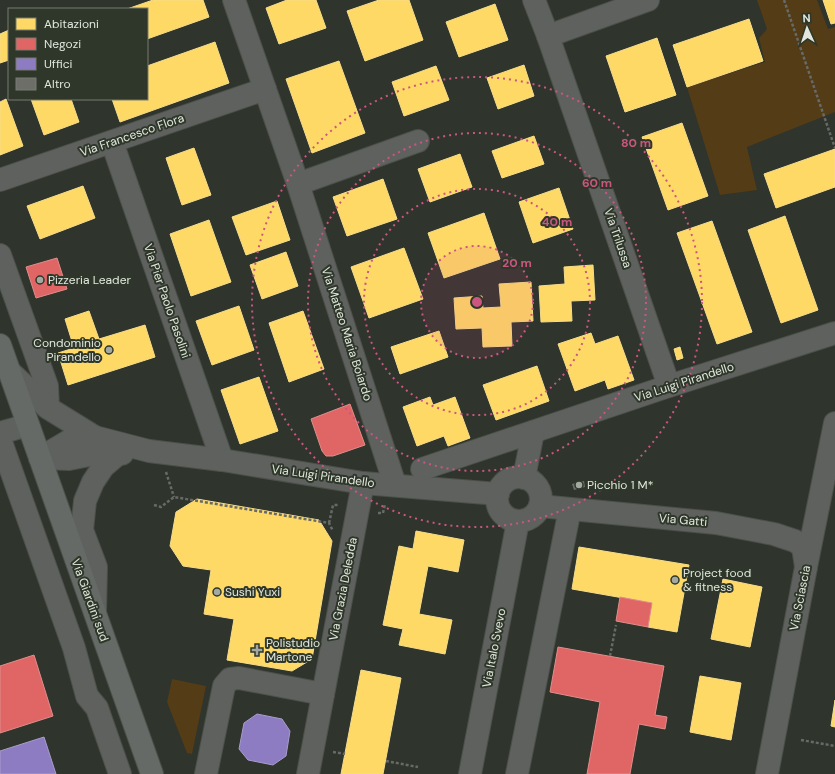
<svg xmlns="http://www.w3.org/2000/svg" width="835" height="774" font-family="'DM Sans',sans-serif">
  <rect width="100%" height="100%" fill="#2f342c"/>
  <g fill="#533c16">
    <polygon points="757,0 817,0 828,29 835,27 835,112 747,147 757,190 720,195 687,87 765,62 759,38 767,29"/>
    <polygon points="172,679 206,686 192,754 187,753 167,702"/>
  </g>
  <g fill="#ffd966" stroke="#f6dd8a">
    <polygon points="153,0 203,0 209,17 147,39 147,9 127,9"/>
    <polygon points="287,0 316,0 326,28 279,44 266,8"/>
    <polygon points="379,0 409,0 423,40 365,61 347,11"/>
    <polygon points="823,0 835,0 835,23 831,24"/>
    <polygon points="495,4 508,40 459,57 446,22"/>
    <polygon points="749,19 763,61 687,87 673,45"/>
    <polygon points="9,30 9,60 0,63 0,34"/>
    <polygon points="657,38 676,95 625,112 606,56"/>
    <polygon points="215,42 229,83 120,122 112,99 147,99 147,66"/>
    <polygon points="339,61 365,133 312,153 286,79"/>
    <polygon points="524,65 534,96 498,109 487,78"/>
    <polygon points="436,66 449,100 404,116 392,82"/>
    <polygon points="6,99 23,146 0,155 0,102"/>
    <polygon points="31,99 71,99 79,122 44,135"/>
    <polygon points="682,123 708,196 668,210 642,137"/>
    <polygon points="534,136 544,164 502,178 492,151"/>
    <polygon points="194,148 211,195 182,205 166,158"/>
    <polygon points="835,149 835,187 776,208 764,174"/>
    <polygon points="460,154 472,187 430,202 418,169"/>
    <polygon points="383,179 397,219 347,236 333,197"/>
    <polygon points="83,186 95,218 40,239 27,206"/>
    <polygon points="559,188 573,229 533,243 519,202"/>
    <polygon points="277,201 290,240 246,255 232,217"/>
    <polygon points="484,213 500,259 444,278 428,233"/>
    <polygon points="785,216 818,310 781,323 748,230"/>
    <polygon points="209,220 231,282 191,296 170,234"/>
    <polygon points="712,221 752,332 717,344 677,233"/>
    <polygon points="404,248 423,299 369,318 351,267"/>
    <polygon points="286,252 298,286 262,299 250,265"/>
    <polygon points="593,265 595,300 571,301 572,321 541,322 539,286 565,284 564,267"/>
    <polygon points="531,282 533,321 511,322 512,346 483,347 482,328 456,329 454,298 482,296 483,308 501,307 499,284"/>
    <polygon points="239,306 254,350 212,365 196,321"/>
    <polygon points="89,311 99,339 145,325 155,357 68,385 58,353 74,348 65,319"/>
    <polygon points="303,311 324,369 289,382 269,323"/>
    <polygon points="439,331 448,357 400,374 391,347"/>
    <polygon points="591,333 595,344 618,336 634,380 608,389 605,380 575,391 558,344"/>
    <polygon points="680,347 683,358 677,360 674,349"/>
    <polygon points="537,366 549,401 496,420 483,385"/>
    <polygon points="259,377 278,431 240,444 221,390"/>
    <polygon points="430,397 433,405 455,397 470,438 448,446 444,436 417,446 403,407"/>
    <polygon points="197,499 319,520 332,541 312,659 292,671 227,660 234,619 204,614 211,570 183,566 170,546 176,512"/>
    <polygon points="416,531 464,540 458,572 428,566 419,614 452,620 445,654 399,645 403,629 383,625 399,546 413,549"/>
    <polygon points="579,547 689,565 677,632 648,627 652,603 572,589"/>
    <polygon points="723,579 762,587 750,647 711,639"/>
    <polygon points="361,670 401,678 383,774 341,774"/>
    <polygon points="700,676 741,683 731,740 690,732"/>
    <polygon points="835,700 835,727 831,726"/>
  </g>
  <g fill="#e06666" stroke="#e08d8a">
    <polygon points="57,258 67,289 36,298 26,267"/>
    <polygon points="350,404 365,445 333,456 326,456 322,451 311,419"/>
    <polygon points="620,597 652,603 648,627 616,621"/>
    <polygon points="558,647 664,666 655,715 667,717 665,729 639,724 630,774 587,774 600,702 550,692"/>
    <polygon points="34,655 53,716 0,733 0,666"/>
  </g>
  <g fill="#8e7cc3" stroke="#a79ccb">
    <polygon points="257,714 282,719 290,731 286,756 273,765 248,760 239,749 244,723"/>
    <polygon points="44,737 56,774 0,774 0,751"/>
  </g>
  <polygon fill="#6c6e67" points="584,481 585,487 574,490 572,484"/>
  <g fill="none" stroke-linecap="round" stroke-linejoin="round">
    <g stroke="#4b5049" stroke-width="24">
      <g id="minor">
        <polyline points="234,0 298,184 395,485"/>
        <polyline points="534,0 548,36 669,386"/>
        <polyline points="548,36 648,0"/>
        <polyline points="112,142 222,460"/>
        <polyline points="0,180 265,89"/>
        <polyline points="298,184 418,141"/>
        <polyline points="0,255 47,386 48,408"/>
        <polyline points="9,371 48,408 95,437"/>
        <polyline points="0,433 28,425"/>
        <polyline points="0,439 74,648 87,696 97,708 120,774"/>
        <polyline points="40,458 72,439 95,437 149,451 222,460 363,483 498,494"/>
        <polyline points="40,458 69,459 99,453 122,454"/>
        <polyline points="422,469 669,386 835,333"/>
        <circle cx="519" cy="499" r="22"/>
        <polyline points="524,478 533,432"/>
        <polyline points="540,506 716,523 774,534 795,541 803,547 806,567"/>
        <polyline points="95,612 96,567 82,530 85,501 93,482 103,467 117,455"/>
        <polyline points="206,774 224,686 230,679 239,678 323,694"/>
        <polyline points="308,774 363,483"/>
        <polyline points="470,774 518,521"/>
        <polyline points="517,774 570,509"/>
        <polyline points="767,774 806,567 835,423"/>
      </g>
    </g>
    <g stroke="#4b5049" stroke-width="24">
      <polyline id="major" points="0,345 152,774"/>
    </g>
    <g stroke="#676a67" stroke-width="2.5" stroke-dasharray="3 2" stroke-linecap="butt">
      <polyline points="784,0 835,148"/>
      <polyline points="166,472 174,497"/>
      <polyline points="154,505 161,507 174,497 329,523 333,531"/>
      <polyline points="378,513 383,513 385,504"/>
      <polyline points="329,523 333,505 338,505"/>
      <polyline points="610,656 616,625"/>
      <polyline points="801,740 835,746"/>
      <polyline points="333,752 345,754"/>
      <polyline points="386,761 418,767"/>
    </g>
    <use href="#minor" stroke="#5f615f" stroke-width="22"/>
    <use href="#major" stroke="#656a66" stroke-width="22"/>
  </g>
  <circle cx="477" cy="302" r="56" fill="#cb5682" fill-opacity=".12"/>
  <g fill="none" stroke="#cb5682" stroke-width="2" stroke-dasharray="2 4">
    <circle cx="477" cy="302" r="56"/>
    <circle cx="477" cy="302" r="113"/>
    <circle cx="477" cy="302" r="169"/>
    <circle cx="477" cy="302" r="225"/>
  </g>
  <g fill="#a3a8a0" stroke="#2e3729" stroke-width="1.5">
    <circle cx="40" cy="280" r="4"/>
    <circle cx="109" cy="350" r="4"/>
    <circle cx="579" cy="485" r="4"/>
    <circle cx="675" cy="580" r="4"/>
    <circle cx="217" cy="592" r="4"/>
    <path d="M255 644h4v4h4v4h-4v4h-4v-4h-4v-4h4z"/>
  </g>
  <g text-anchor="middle" stroke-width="4" stroke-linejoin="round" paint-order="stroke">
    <g font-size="12" fill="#e1e7de" stroke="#2e3729">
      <text transform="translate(132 135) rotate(-19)" y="4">Via Francesco Flora</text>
      <text transform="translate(618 238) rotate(71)" y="4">Via Trilussa</text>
      <text transform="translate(167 301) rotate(71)" y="4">Via Pier Paolo Pasolini</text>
      <text transform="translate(347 334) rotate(72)" y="4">Via Matteo Maria Boiardo</text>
      <text transform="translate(684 382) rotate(-18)" y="4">Via Luigi Pirandello</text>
      <text transform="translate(323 476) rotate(8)" y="4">Via Luigi Pirandello</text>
      <text transform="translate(683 520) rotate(5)" y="4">Via Gatti</text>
      <text transform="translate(343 589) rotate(-79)" y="4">Via Grazia Deledda</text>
      <text transform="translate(800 598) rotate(-79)" y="4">Via Sciascia</text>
      <text transform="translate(90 600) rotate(70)" y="4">Via Giardini sud</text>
      <text transform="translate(494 648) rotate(-79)" y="4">Via Italo Svevo</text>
    </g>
    <g font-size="12" fill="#e1e7de" stroke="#2e3729" text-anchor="start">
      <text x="48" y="284">Pizzeria Leader</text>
      <text x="101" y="347" text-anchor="end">Condominio<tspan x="101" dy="14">Pirandello</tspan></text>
      <text x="587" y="489">Picchio 1 M*</text>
      <text x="683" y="577">Project food<tspan x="683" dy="14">&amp; fitness</tspan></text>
      <text x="225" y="596">Sushi Yuxi</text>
      <text x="266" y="647">Polistudio<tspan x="266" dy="14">Martone</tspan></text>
    </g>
  </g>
  <circle cx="477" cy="302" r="6" fill="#cb5682" stroke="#2e3729" stroke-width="2"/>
  <g font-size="12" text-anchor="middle" font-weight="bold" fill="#cb5682" stroke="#2e3729" stroke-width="4" stroke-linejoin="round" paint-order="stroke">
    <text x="636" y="147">80 m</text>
    <text x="597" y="187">60 m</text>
    <text x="557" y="226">40 m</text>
    <text x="517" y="267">20 m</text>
  </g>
  <rect x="8" y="8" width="140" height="92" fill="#2e3729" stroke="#767d71"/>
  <rect x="16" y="18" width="20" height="12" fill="#ffd966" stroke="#767d71"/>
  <text x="44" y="28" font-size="12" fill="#e1e7de">Abitazioni</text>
  <rect x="16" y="38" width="20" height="12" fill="#e06666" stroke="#767d71"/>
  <text x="44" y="48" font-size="12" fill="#e1e7de">Negozi</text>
  <rect x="16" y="58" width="20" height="12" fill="#8e7cc3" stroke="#767d71"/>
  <text x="44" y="68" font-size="12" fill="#e1e7de">Uffici</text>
  <rect x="16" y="78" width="20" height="12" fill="#6c6e67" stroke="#767d71"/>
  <text x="44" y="88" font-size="12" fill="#e1e7de">Altro</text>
  <g transform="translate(807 28) rotate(357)" stroke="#2e3729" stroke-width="3" paint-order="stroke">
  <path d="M0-3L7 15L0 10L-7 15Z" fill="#e1e7de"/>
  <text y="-6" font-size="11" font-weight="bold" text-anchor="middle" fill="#e1e7de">N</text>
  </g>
</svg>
